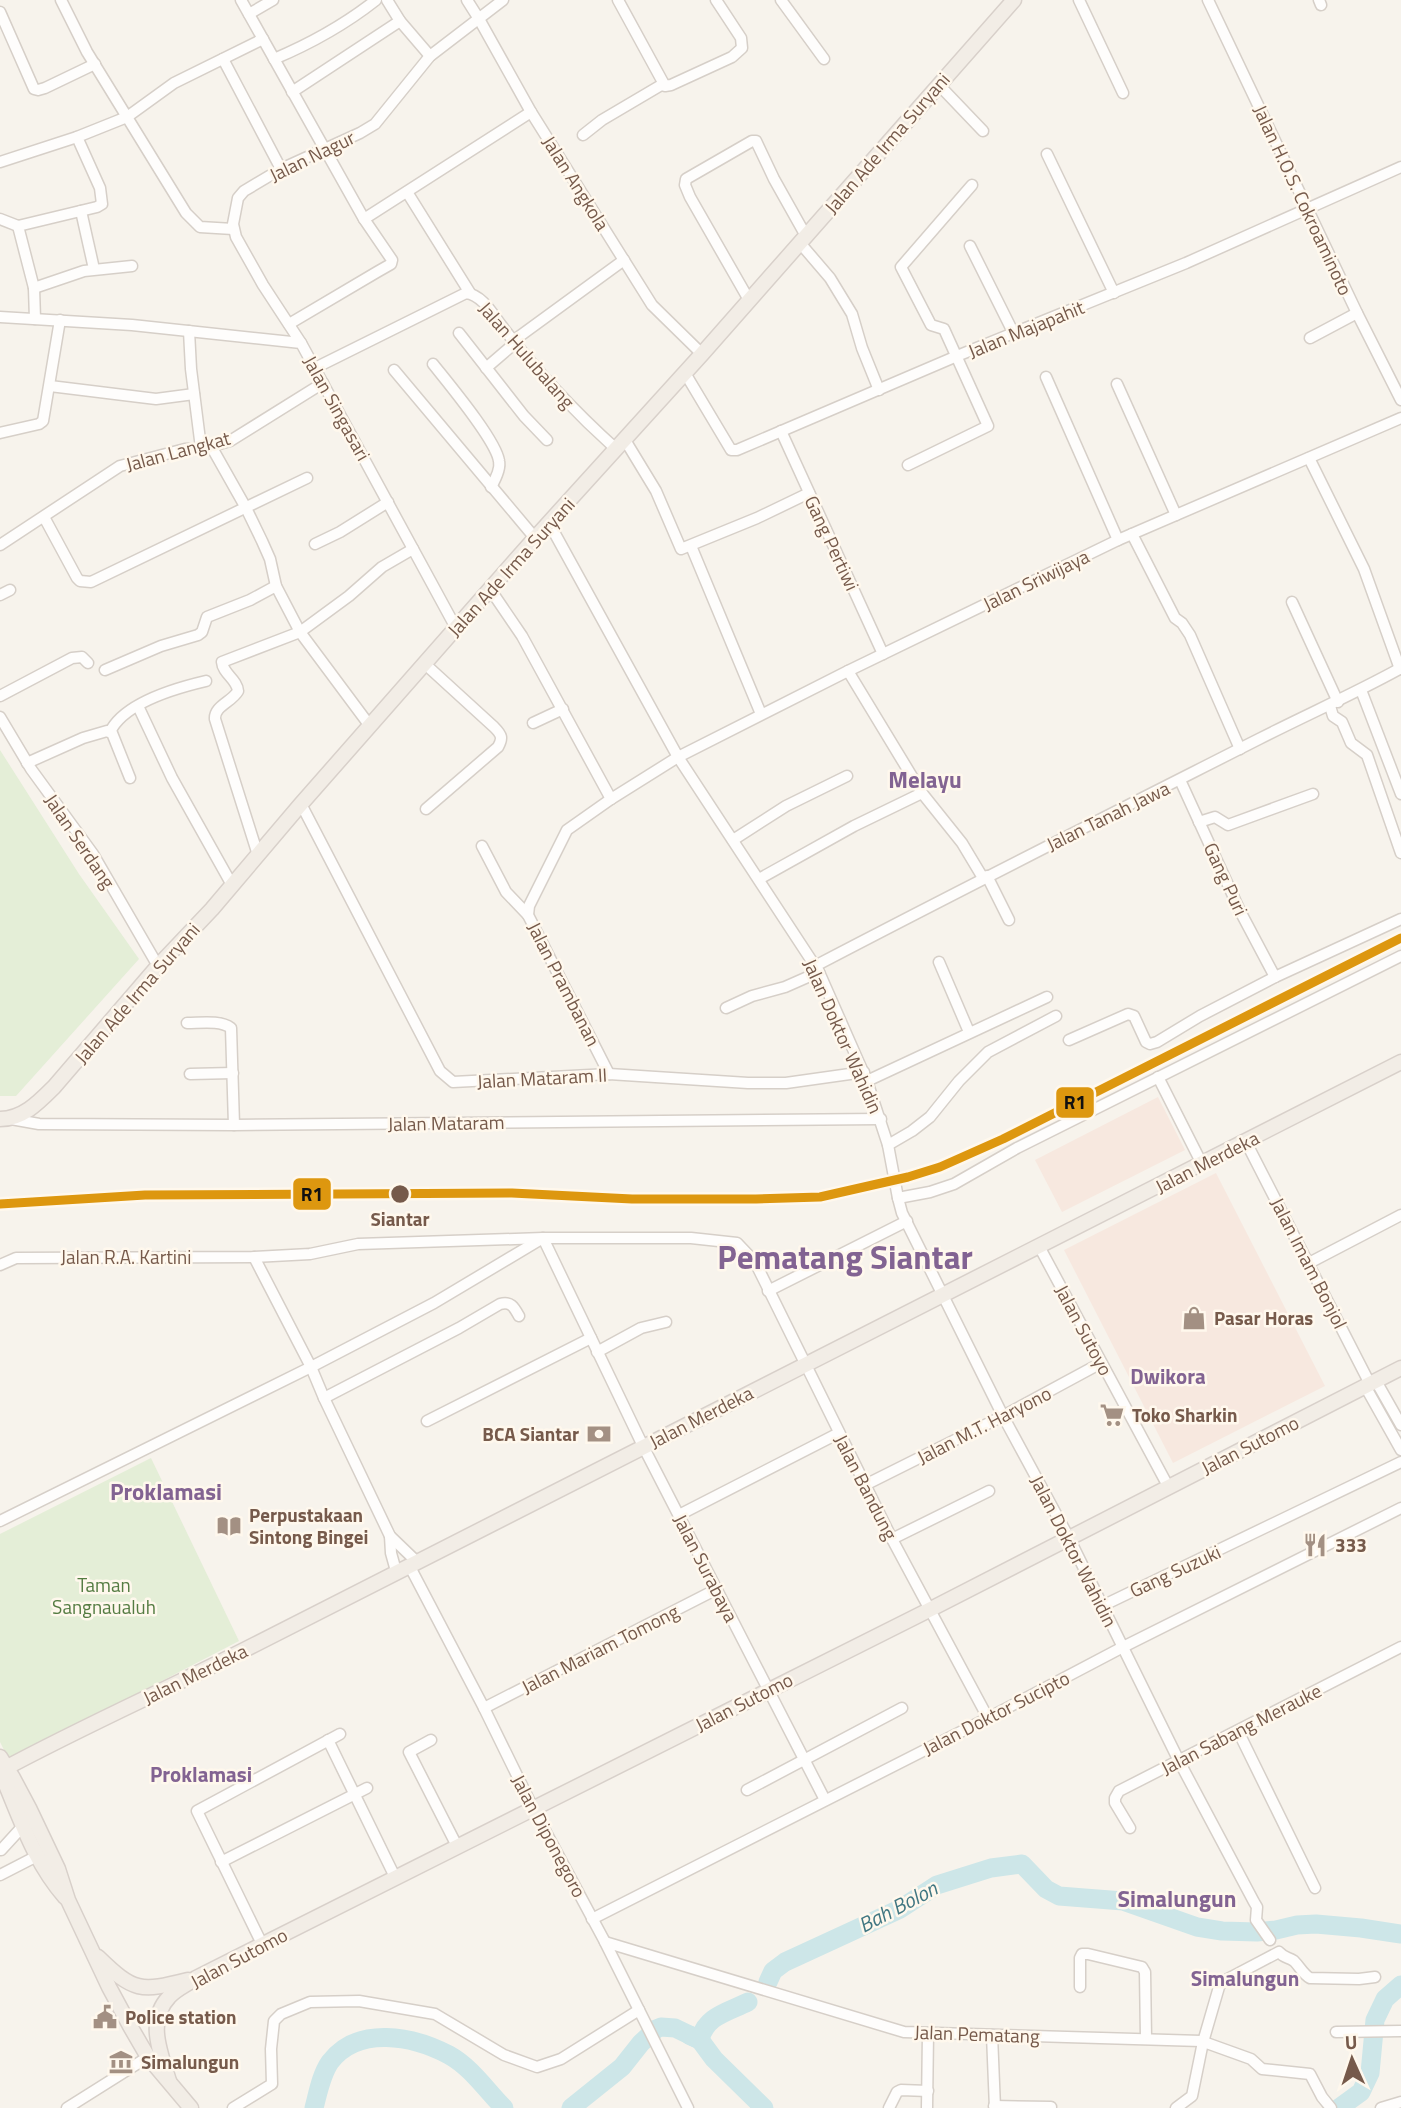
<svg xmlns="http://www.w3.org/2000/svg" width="1401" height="2108" font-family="'Titillium Web',sans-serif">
  <rect width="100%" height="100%" fill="#f7f3ec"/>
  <g fill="#f7e8df">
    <polygon points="1158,1097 1185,1150 1062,1212 1035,1160"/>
    <polygon points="1216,1173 1325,1386 1173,1463 1064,1250"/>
  </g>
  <g fill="#e4eed7">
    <polygon points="0,750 79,874 139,959 16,1096 0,1096"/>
    <polygon points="151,1458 239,1641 9,1760 0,1742 0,1534"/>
  </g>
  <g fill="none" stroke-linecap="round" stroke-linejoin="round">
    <g stroke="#cde6e8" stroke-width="19">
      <polyline points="768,1982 773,1971 785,1962 900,1909 937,1885 991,1868 1022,1864 1046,1889 1059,1896 1123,1901 1197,1927 1222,1931 1257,1932 1276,1930 1297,1925 1316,1924 1361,1928 1401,1934"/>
      <path d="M689 2035 700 2040C705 2016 728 2012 748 2002"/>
      <path d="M314 2108C318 2093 321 2075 330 2062 358 2025 413 2036 449 2055 471 2067 487 2091 504 2108"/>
      <polyline points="571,2108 622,2067 641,2043 656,2029 661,2027 675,2028 700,2040 714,2059 764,2108"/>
      <polyline points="1339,2108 1361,2092 1370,2073 1375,2020 1385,1999 1401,1985"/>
    </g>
    <g stroke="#d6cfc8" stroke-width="13">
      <g id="minor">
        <polyline points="61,0 87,52 186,213 200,227 233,229"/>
        <polyline points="241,0 364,219 392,260 391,264 377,272 289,324"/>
        <polyline points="387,0 400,21 430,56"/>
        <polyline points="467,0 479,19 531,112 652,305 702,354"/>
        <polyline points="618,0 665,86 671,85 732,57 742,48 741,38 716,0"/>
        <polyline points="781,0 824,59"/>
        <polyline points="1079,0 1123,93"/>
        <polyline points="1208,0 1357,313 1401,400"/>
        <polyline points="1319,0 1321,5"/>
        <polyline points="0,12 34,89 38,90 45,88 95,64"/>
        <polyline points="249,14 273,0"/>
        <polyline points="223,59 281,169"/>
        <path d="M274 59C312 43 343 26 376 0"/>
        <polyline points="939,85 983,131"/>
        <polyline points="292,92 400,21"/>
        <polyline points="583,135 602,120 663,84"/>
        <polyline points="1047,154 1114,293"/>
        <polyline points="0,162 77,137"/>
        <polyline points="407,192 470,293"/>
        <polyline points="81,211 94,269"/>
        <polyline points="0,219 18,226"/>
        <polyline points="364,219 531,112"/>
        <polyline points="800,243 830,278 852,314 862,348 879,390"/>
        <polyline points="970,246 1014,334"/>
        <polyline points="34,288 84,271 132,266"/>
        <polyline points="749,300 690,197 685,185 686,179 752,141 756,141 774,179 806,236"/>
        <polyline points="0,317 132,325 301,343 456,628"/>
        <polyline points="35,319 34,288 18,226 97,207 102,204 100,188 77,137 127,117 174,83 263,39"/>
        <polyline points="189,331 191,369 201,448"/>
        <polyline points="459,333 524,416 547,440"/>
        <polyline points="1310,338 1357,313"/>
        <polyline points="513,341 624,260"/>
        <polyline points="301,343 263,285 236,237 233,224 238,198 244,191 281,169 360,133 375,124 430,56 503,0"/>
        <path d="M433 364C448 383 496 440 499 461 501 469 495 480 491 487"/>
        <path d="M315 368 466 293C482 295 492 313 501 325 536 371 574 411 616 449"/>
        <polyline points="486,368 515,343"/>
        <polyline points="394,370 535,538"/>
        <polyline points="685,373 731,450 737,450 957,356 1186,263 1401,167"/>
        <polyline points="1046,377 1118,540"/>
        <polyline points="1117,384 1176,515"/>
        <polyline points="50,386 156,399 194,394"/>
        <polyline points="781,431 883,654"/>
        <polyline points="0,433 39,424 43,421 60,320"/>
        <polyline points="625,440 656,491 681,549 757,518 809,493"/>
        <polyline points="211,446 246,508 262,541 270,559 276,586 300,632 370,726"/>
        <polyline points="1309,458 1364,569 1400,669"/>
        <polyline points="908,465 988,426 944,329 931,325 901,267 972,185"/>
        <polyline points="44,517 77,578 80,581 91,582 307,478"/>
        <polyline points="549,523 678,757 819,972 867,1081 888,1145 898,1198 902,1213 1003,1416 1069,1538 1179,1761 1254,1902 1257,1907 1256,1920 1270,1940"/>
        <polyline points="1132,534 1175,618 1182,623 1190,635 1240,749"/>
        <polyline points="315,544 340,532 388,502"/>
        <polyline points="0,545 120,466 185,449 205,448 230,441 323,383"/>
        <polyline points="691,546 761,714"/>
        <polyline points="490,589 522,636 611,799"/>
        <polyline points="0,595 10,590"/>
        <polyline points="1292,602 1338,702"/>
        <path d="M425 664 494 727C502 735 503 738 498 747L426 809"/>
        <polyline points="105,670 161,646 198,635 202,632 207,617 250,600 276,586"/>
        <polyline points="848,671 922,793 962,843 983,878"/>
        <polyline points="1361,690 1401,794"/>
        <polyline points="0,696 72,658 82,657 88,663"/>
        <polyline points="138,706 172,778 232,885"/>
        <polyline points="1330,706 1333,716 1342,722 1351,743 1367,755 1401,853"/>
        <polyline points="0,717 31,769 93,854 158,966"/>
        <polyline points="533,723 563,709"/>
        <path d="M110 732C124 703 176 688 206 681"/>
        <polyline points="27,763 83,738 107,731 112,733 130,778"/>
        <polyline points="1180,780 1240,911 1275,977"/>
        <polyline points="301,804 440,1071 453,1082 609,1074 748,1083 786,1083 864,1072"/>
        <polyline points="1199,822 1215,817 1228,825 1313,794"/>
        <polyline points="733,840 786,806 847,776"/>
        <polyline points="482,846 506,892 528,915"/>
        <path d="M258 855 215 719C214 706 232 702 238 691 237 679 223 674 222 662L300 632 349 596 382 567 413 549"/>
        <polyline points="987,876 1009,920"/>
        <polyline points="759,879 854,826 922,793"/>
        <polyline points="939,962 969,1032"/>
        <path d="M815 966C962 889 1111 814 1259 739 1306 715 1354 694 1401 668"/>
        <polyline points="726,1008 752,996 785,987 819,972"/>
        <path d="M187 1023C201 1023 220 1020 231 1028L234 1125"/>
        <polyline points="1069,1040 1128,1014 1134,1016 1146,1042 1150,1044 1157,1042 1200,1016 1275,977 1401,919"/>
        <polyline points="190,1074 233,1073"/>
        <polyline points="609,1074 528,915 529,906 567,830 611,799 678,757 848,671 1118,540 1401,418"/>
        <polyline points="1158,1077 1202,1164"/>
        <polyline points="867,1081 1047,997"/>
        <polyline points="11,1119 39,1124 234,1125 881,1119"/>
        <polyline points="1246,1142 1370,1384"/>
        <polyline points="888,1145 912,1131 930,1117 959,1081 988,1052 1056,1016"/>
        <polyline points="898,1198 930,1192 954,1184 1017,1148 1401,956"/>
        <polyline points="1040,1248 1168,1486"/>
        <polyline points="254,1257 311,1367 324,1398 390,1536 416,1561"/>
        <polyline points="1309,1263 1401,1215"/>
        <polyline points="0,1265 16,1258 254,1257 310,1254 358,1244 543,1238 691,1238 737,1243 755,1262 892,1539 988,1718"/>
        <polyline points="768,1291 907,1221"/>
        <polyline points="597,1352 641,1328 666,1322"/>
        <polyline points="1376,1381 1401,1425"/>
        <polyline points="1365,1386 1401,1450"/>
        <path d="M324 1398 459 1328 500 1304C511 1301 514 1307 519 1316"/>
        <polyline points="427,1421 591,1338"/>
        <polyline points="865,1485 1003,1416 1101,1363"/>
        <polyline points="679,1515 839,1433"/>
        <polyline points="0,1521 311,1367 434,1303 543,1238 643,1446 825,1800"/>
        <polyline points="390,1536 391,1553 396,1571"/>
        <polyline points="892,1539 989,1491"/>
        <polyline points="409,1565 484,1708 533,1808 605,1942 688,2108"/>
        <polyline points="1102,1606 1401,1462"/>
        <polyline points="484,1708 717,1589"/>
        <polyline points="1238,1731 1315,1888"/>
        <polyline points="328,1740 395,1877"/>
        <polyline points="431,1740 409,1752 457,1846"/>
        <polyline points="747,1790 902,1708"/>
        <polyline points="1130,1828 1115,1803 1115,1798 1119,1791 1401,1647"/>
        <polyline points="1,1850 23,1826"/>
        <polyline points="221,1862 367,1788"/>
        <polyline points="0,1875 37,1856"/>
        <polyline points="592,1919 988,1718 1123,1647 1401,1508"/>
        <polyline points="605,1942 904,2032 1201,2041 1251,2059 1262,2069 1310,2074 1322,2097 1331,2108"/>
        <polyline points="262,1944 197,1811 340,1734"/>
        <polyline points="1080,1987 1080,1958 1082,1954 1088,1954 1142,1967 1145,1972 1146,2038"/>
        <polyline points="1336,2032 1401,2031"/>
        <polyline points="992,2035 995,2108"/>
        <polyline points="994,2106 1051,2107"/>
        <polyline points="67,2108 148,2057"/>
        <polyline points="233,2108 272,2084 271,2049 274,2021 281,2014 310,2002 359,2001 435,2014 504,2055 537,2067 561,2059 639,2010"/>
        <polyline points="889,2108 897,2092 901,2090 928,2091"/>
        <polyline points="927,2108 928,2033"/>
        <path d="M1176 2108 1192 2096 1203 2042 1219 1987 1222 1982 1279 1952C1284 1958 1288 1957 1294 1961 1300 1967 1303 1974 1310 1978L1359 1979 1375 1977"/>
        <polyline points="1381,2108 1401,2102"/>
      </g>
    </g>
    <g stroke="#d8d0ca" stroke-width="17">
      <g id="major">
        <path d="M0 1119C23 1119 39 1102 54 1087L158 966 212 909 301 804 535 538 702 354 1014 0"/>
        <polyline points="0,1757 13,1778 29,1808 58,1869 68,1900 109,1987 130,2026 148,2057 191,2108"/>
        <path d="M0 1771C83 1726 170 1688 254 1645 636 1449 1020 1258 1401 1062"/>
        <path d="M0 1771C19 1814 33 1861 65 1897"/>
        <path d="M98 1957C134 1992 140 1992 188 1980"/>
        <path d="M169 2081C161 2054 146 2021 169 1997 176 1989 188 1984 196 1978L929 1610 1401 1368"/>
      </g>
    </g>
    <use href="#minor" stroke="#fefdfc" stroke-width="10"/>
    <use href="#major" stroke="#f2ede6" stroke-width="14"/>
    <g stroke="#fff8ed" stroke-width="14">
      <polyline id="rail-1" points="0,1204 145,1195 512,1193 632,1199 756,1199 820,1197 908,1177 940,1167 1003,1139 1401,938"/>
    </g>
    <use href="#rail-1" stroke="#dd970f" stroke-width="9"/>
  </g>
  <defs>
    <g id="shop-bare" transform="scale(1.89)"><path d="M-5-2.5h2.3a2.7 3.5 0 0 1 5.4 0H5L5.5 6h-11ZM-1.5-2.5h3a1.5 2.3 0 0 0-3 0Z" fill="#a39083" stroke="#fff8ed" stroke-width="2.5" paint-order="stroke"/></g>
    <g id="supermarket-bare" transform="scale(1.89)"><path d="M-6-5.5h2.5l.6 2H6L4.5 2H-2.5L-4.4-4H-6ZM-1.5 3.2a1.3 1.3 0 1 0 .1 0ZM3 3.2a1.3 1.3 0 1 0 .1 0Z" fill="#a39083" stroke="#fff8ed" stroke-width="2.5" paint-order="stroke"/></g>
    <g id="bank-bare" transform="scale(1.89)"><path d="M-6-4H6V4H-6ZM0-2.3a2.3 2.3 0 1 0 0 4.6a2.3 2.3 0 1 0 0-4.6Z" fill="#a39083" stroke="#fff8ed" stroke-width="2.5" paint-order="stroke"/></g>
    <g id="library-bare" transform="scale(1.89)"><path d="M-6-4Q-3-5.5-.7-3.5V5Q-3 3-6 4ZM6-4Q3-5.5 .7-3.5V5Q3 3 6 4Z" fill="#a39083" stroke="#fff8ed" stroke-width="2.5" paint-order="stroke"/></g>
    <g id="restaurant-bare" transform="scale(1.89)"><path d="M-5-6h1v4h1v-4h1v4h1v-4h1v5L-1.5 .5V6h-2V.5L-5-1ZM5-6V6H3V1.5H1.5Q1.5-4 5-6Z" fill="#a39083" stroke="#fff8ed" stroke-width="2.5" paint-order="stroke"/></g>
    <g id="civic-bare" transform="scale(1.89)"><path d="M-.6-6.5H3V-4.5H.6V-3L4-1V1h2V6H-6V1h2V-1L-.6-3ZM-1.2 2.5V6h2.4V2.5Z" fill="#a39083" stroke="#fff8ed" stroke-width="2.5" paint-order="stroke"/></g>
    <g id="museum-bare" transform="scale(1.89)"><path d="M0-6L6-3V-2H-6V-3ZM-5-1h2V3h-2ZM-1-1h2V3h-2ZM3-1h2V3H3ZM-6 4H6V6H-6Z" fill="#a39083" stroke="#fff8ed" stroke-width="2.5" paint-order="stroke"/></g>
  </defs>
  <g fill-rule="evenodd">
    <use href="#shop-bare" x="1194" y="1318"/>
    <use href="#supermarket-bare" x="1112" y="1415"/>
    <use href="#bank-bare" x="599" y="1434"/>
    <use href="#library-bare" x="229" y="1526"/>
    <use href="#restaurant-bare" x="1315" y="1545"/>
    <use href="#civic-bare" x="105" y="2017"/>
    <use href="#museum-bare" x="121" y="2062"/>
  </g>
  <circle fill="#765a4b" stroke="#fff8ed" stroke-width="2.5" cx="400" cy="1194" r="10"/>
  <g text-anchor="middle" stroke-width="5" stroke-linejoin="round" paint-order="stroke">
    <g font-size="19" fill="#765a4b" stroke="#fff8ed">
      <text transform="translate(887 143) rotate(-49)" y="7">Jalan Ade Irma Suryani</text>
      <text transform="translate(312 156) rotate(-26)" y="7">Jalan Nagur</text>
      <text transform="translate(576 183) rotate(58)" y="7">Jalan Angkola</text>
      <text transform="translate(1303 200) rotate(65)" y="7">Jalan H.O.S. Cokroaminoto</text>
      <text transform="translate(1026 329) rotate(-22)" y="7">Jalan Majapahit</text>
      <text transform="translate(527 355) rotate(49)" y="7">Jalan Hulubalang</text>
      <text transform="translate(337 408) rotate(61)" y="7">Jalan Singasari</text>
      <text transform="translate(178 451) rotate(-15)" y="7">Jalan Langkat</text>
      <text transform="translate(832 543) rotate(65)" y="7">Gang Pertiwi</text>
      <text transform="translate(511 567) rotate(-48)" y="7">Jalan Ade Irma Suryani</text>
      <text transform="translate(1036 580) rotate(-26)" y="7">Jalan Sriwijaya</text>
      <text transform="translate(1108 816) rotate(-26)" y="7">Jalan Tanah Jawa</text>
      <text transform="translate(80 841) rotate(56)" y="7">Jalan Serdang</text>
      <text transform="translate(1226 879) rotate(65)" y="7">Gang Puri</text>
      <text transform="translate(564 984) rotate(63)" y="7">Jalan Prambanan</text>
      <text transform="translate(137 993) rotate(-49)" y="7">Jalan Ade Irma Suryani</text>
      <text transform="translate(843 1036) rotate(66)" y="7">Jalan Doktor Wahidin</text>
      <text transform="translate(542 1078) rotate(-3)" y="7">Jalan Mataram II</text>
      <text transform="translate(446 1123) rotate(-1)" y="7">Jalan Mataram</text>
      <text transform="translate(1207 1162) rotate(-27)" y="7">Jalan Merdeka</text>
      <text x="126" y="1264">Jalan R.A. Kartini</text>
      <text transform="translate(1309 1263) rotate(63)" y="7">Jalan Imam Bonjol</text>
      <text transform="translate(1084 1330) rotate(62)" y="7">Jalan Sutoyo</text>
      <text transform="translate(701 1417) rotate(-27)" y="7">Jalan Merdeka</text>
      <text transform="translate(984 1425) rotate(-27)" y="7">Jalan M.T. Haryono</text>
      <text transform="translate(1250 1445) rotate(-27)" y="7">Jalan Sutomo</text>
      <text transform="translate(866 1487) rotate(63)" y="7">Jalan Bandung</text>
      <text transform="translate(1074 1551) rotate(63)" y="7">Jalan Doktor Wahidin</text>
      <text transform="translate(706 1568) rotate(63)" y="7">Jalan Surabaya</text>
      <text transform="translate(1175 1571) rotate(-25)" y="7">Gang Suzuki</text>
      <text transform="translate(600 1649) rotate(-27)" y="7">Jalan Mariam Tomong</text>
      <text transform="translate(195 1674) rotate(-26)" y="7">Jalan Merdeka</text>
      <text transform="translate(744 1702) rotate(-27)" y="7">Jalan Sutomo</text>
      <text transform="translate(996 1713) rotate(-27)" y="7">Jalan Doktor Sucipto</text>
      <text transform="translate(1241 1729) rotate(-27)" y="7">Jalan Sabang Merauke</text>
      <text transform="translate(549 1836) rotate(62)" y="7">Jalan Diponegoro</text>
      <text transform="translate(239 1958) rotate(-28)" y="7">Jalan Sutomo</text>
      <text transform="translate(977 2034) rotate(2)" y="7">Jalan Pematang</text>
    </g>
    <g font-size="19" font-weight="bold" fill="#765a4b" stroke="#fff8ed">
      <text x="400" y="1226">Siantar</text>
    </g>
    <g font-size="19" font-weight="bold" fill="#765a4b" stroke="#fff8ed" text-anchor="start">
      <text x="1214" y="1325">Pasar Horas</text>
      <text x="1132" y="1422">Toko Sharkin</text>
      <text x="579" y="1441" text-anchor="end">BCA Siantar</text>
      <text x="249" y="1522">Perpustakaan<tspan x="249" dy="22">Sintong Bingei</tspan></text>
      <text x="1335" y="1552">333</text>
      <text x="125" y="2024">Police station</text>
      <text x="141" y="2069">Simalungun</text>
    </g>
    <g font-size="19" fill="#547c42" stroke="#fff8ed">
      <text x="104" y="1592">Taman<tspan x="104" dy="22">Sangnaualuh</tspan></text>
    </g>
    <g font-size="21" font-weight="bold" fill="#826392" stroke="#fff8ed">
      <text x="1168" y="1384">Dwikora</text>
      <text x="201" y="1782">Proklamasi</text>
      <text x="1245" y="1986">Simalungun</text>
    </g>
    <g font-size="21" font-style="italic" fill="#417782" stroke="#fff8ed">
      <text transform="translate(898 1907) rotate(-28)" y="7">Bah Bolon</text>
    </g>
    <g font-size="23" font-weight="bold" fill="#826392" stroke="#fff8ed">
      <text x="925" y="788">Melayu</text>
      <text x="166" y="1500">Proklamasi</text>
      <text x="1177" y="1907">Simalungun</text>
    </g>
    <g font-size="33" font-weight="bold" fill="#826392" stroke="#fff8ed">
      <text x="845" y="1269">Pematang Siantar</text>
    </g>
  </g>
  <g stroke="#fff8ed" stroke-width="2.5">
    <rect x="1055" y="1086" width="40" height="33" rx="7" fill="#dd970f"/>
    <rect x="292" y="1177" width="40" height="34" rx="7" fill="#dd970f"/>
  </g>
  <g font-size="19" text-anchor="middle" font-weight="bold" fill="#111">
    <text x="1075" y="1109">R1</text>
    <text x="312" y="1201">R1</text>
  </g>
  <g transform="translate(1352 2059) rotate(357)" stroke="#fff8ed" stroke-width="5" paint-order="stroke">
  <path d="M0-5L12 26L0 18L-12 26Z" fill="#765a4b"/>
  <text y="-10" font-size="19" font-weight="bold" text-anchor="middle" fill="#765a4b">U</text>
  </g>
</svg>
